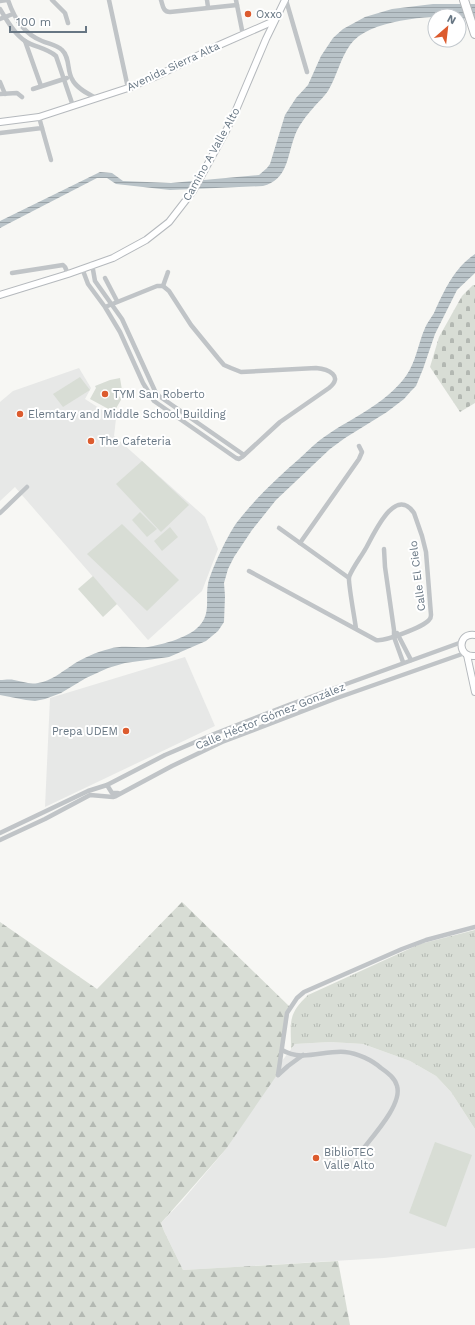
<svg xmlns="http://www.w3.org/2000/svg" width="475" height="1325" font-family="'Work Sans',sans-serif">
  <defs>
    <pattern id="grass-tufts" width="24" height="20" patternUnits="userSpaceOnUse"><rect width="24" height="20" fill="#d8ddd5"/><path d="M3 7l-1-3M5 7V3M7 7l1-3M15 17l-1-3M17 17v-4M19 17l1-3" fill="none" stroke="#b3b8b2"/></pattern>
    <pattern id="forest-firs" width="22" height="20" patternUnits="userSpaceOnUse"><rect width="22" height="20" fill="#d8ddd5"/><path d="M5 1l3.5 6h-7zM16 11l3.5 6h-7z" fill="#b3b8b2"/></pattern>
    <pattern id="cemetery-stones" width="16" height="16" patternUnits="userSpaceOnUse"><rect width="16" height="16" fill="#d8ddd5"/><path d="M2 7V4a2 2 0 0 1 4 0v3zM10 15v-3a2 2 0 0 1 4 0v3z" fill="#b3b8b2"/></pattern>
    <pattern id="water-rules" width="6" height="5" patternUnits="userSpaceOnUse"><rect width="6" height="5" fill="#b9c3c8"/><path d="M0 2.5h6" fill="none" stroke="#9aa3a8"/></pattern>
  </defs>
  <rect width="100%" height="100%" fill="#f7f7f4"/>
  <g fill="#e7e8e7">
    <polygon points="79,368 91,388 85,399 116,419 114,436 205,517 218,549 202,591 148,640 15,487 0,501 0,402 13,391"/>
    <polygon points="185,657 215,726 45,807 50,698"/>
    <polygon points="330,1042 363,1044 410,1061 436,1076 451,1092 475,1129 475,1248 384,1258 183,1270 164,1231 161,1223 182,1201 226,1149 275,1070 295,1044"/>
  </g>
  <path fill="url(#grass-tufts)" d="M475 930V1129L451 1092 436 1076 410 1061 363 1044 330 1042 295 1044 291 1049C291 1022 287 1015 308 995L420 944Z"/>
  <polygon fill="url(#forest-firs)" points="182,902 290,1007 279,1072 226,1149 161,1223 164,1231 183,1270 338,1261 350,1325 0,1325 0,922 97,989"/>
  <polygon fill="url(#cemetery-stones)" points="473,285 475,285 475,403 460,412 430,367 439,337 462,296"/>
  <g fill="#d8ddd5">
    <polygon points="80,377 90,390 63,407 53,394"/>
    <polygon points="120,378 122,390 120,393 118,392 116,395 122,398 114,412 90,399 96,388 95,386 110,380"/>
    <polygon points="142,461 189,505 161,532 116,484"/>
    <polygon points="140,512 157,529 147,537 132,520"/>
    <polygon points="122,524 179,580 147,611 87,554"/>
    <polygon points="170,527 178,537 162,551 154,541"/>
    <polygon points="93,576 117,604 103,617 78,589"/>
    <polygon points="435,1142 472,1155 446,1227 409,1213"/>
  </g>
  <g fill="url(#water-rules)">
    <path d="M433 4H475V18L459 19V16C430 16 368 19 350 45 340 59 337 76 328 91 324 97 318 102 314 107 306 116 298 126 294 138 287 158 287 180 263 186L170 190 116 184 107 178H97L0 228V221L100 172 112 173 123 181 171 183 259 175 267 168 270 164 285 115 296 98 308 85 321 56 333 38 343 29 365 17 392 9Z"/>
    <path d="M475 254V273L457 290 435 334 423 369 416 386 411 391 404 399 387 412 345 438 330 449 276 500 252 530 234 557 228 569 224 583 225 596 224 622 218 631 206 641 169 657 125 663 108 668 86 678 61 693 45 699 35 701 26 700 0 695V680C4 680 10 679 14 680 22 681 29 685 38 683 51 681 60 673 71 666 82 658 97 652 109 649 122 645 135 648 148 647 161 645 186 638 196 629 212 616 205 601 208 584 211 570 229 532 238 521 256 498 277 478 299 459 306 453 312 446 320 440 348 419 384 406 406 376 416 362 418 344 425 328 427 323 431 318 434 313 444 291 454 268 475 254Z"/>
  </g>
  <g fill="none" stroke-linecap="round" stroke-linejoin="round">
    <g stroke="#b5b9bd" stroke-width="8">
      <g id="secondary">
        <polyline points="0,122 39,117 128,88 159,75 217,46 274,21"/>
        <polyline points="0,295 68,274 113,258 146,240 169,222 193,191 226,131 236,110 266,39 285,0"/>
        <path d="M475 635C457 632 457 658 475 656"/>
        <polyline points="467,655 475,692"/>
      </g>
    </g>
    <g stroke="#b5b8bb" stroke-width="10">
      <polyline id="highway" points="464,0 475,34"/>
    </g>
    <g stroke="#c0c4c7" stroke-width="4.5">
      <path d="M8 0C14 18 24 34 42 41 49 44 57 45 62 50 70 57 67 71 72 79 76 88 88 94 96 98"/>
      <polyline points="52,0 65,13 68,23"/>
      <polyline points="109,0 128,88"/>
      <path d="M161 0C163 6 163 12 170 12L237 5"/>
      <polyline points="207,0 208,7"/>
      <polyline points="236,0 243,35"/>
      <polyline points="286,0 307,72"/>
      <polyline points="0,1 7,0"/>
      <path d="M0 9C6 19 14 34 25 41 34 47 47 48 56 56L73 106"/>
      <polyline points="0,19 13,14"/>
      <polyline points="25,41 41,86"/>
      <polyline points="0,82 5,94"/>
      <polyline points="33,89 67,78"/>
      <polyline points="0,94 17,93 22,97"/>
      <polyline points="42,128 51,160"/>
      <polyline points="0,133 42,128 39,117"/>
      <polyline points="92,264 95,281 122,319 155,391 159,396 244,455"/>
      <path d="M82 268 88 284 105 307 120 332 143 383 154 401 236 458 239 459 242 457 280 422 329 388C344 376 328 369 316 368L241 372 231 368 224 365 218 358 191 325 169 291 163 286H157L105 307"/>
      <polyline points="12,273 63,265 65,267 68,274"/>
      <polyline points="105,278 117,301"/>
      <polyline points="163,286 168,272"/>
      <polyline points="0,513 27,487"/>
      <polyline points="279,528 349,578"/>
      <polyline points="300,543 359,459 362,452 359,446"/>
      <polyline points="384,549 385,567 394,630 394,637 403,662"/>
      <path d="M249 571 376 640C384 642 423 627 429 620 431 618 431 617 431 615L426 552 422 536 414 513C395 485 374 534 366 548 361 557 353 567 349 577 348 583 355 620 356 629"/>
      <polyline points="397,633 411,660"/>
      <polyline points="107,785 112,793 118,793"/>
      <polyline points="0,833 88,791 107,785 165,755 214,734 291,704 462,642"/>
      <polyline points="0,840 45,819 90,795 113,797 116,796 172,766 222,742 337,698 465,653"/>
      <path d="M282 1050C302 1062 324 1050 345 1052 357 1053 372 1060 381 1068 388 1073 395 1078 397 1086 403 1105 370 1139 359 1154"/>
      <polyline points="278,1075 287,1013 297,998 304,992 402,949 426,940 475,927"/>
      <polyline points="278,1075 288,1066 303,1055"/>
    </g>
    <use href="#secondary" stroke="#fff" stroke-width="6"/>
    <use href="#highway" stroke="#fff" stroke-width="8"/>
  </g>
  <g fill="#dc5b2e" stroke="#fff" stroke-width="1.5">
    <circle cx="248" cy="14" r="4"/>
    <circle cx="105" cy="394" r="4"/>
    <circle cx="20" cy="414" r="4"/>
    <circle cx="91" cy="441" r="4"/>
    <circle cx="126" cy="731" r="4"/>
    <circle cx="316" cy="1158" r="4"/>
  </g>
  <g text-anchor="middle" stroke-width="4" stroke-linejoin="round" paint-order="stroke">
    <g font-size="11" fill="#677683" stroke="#fff" text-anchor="start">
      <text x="256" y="18">Oxxo</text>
      <text x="113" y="398">TYM San Roberto</text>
      <text x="28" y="418">Elemtary and Middle School Building</text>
      <text x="99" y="445">The Cafeteria</text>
      <text x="118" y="735" text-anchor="end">Prepa UDEM</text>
      <text x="324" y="1156">BiblioTEC<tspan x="324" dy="13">Valle Alto</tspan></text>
    </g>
    <g font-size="11" fill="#677683" stroke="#fff">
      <text transform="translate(173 66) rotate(-25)" y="4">Avenida Sierra Alta</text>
      <text transform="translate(211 154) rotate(-61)" y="4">Camino A Valle Alto</text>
      <text transform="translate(417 576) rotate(-97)" y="4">Calle El Cielo</text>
      <text transform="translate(270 716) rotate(-22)" y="4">Calle Héctor Gómez González</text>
    </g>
  </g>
  <g transform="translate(447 28) rotate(28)"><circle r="19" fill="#ffffff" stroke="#c2c8cd"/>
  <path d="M0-3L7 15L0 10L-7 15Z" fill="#dc5b2e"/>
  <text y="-6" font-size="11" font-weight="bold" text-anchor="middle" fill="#677683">N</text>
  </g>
  <path d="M10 26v6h76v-6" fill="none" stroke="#677683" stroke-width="2"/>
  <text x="16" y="26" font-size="12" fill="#677683" stroke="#ffffff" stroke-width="3" paint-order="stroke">100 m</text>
</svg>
